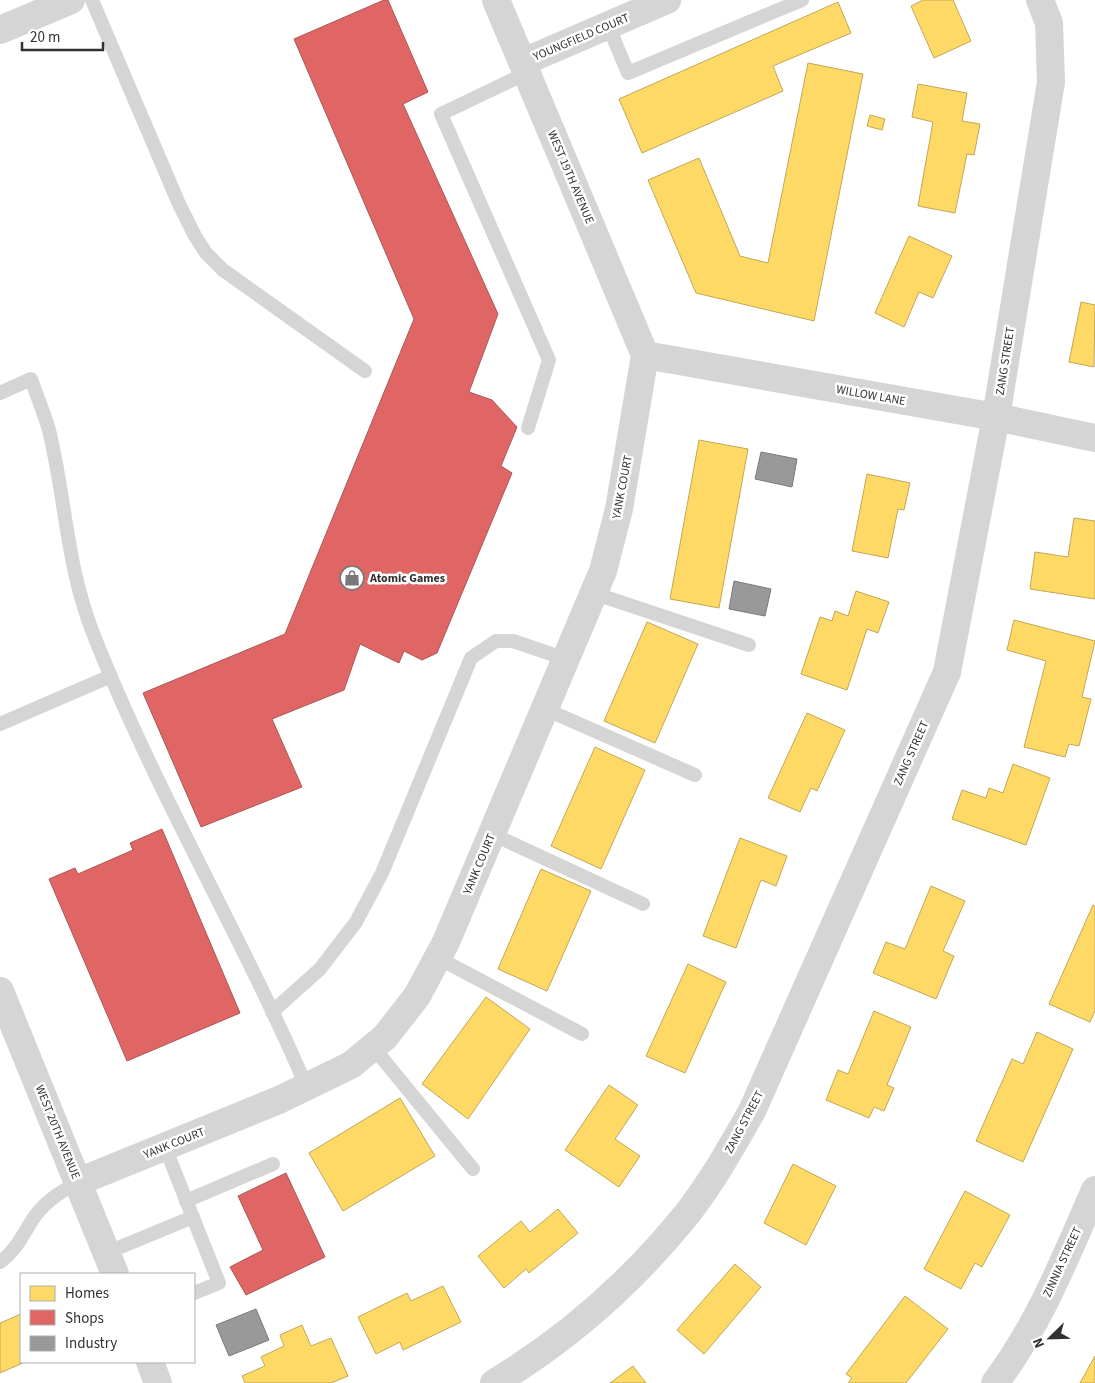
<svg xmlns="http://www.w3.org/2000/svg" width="1095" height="1383" font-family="'Source Sans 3',sans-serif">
  <rect width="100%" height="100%" fill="#fff"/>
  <g fill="#ffd966" stroke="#c1a756">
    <polygon points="923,0 953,0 971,41 934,58 911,6"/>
    <polygon points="838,2 851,33 773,66 783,91 642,153 619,99"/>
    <polygon points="808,63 863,74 814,321 696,293 648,180 699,158 740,256 768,263"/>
    <polygon points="918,84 967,93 962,121 980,124 974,155 967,154 955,213 918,206 933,122 912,117"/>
    <polygon points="870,115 885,119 882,130 867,126"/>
    <polygon points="909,236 952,256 933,298 919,292 904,327 875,313"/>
    <polygon points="1081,302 1095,305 1094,367 1069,362"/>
    <polygon points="699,440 748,449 719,608 670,599"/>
    <polygon points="867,474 910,483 904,510 898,509 888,558 852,551"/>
    <polygon points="1074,518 1095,521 1095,599 1030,589 1035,552 1068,557"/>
    <polygon points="856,591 889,602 878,633 867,629 847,690 801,674 820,617 832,621 835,611 848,616"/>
    <polygon points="1014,620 1095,641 1082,697 1091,699 1079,746 1069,744 1065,757 1024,747 1046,661 1007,650"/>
    <polygon points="647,622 698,644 655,743 604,721"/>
    <polygon points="807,713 845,730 817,791 811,788 800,812 768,798"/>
    <polygon points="595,747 645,770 601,869 551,846"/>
    <polygon points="1013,764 1050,778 1026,845 952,819 962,790 986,798 989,788 1003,793"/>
    <polygon points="740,838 787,856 776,886 761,880 736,948 703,936"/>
    <polygon points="541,869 591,891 547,991 498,969"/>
    <polygon points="931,886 965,901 943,951 954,956 936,999 873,973 886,942 905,949"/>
    <polygon points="1093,905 1095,906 1095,1011 1090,1022 1049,1004"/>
    <polygon points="688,964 726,982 685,1073 646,1056"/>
    <polygon points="486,997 530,1029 468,1119 422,1084"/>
    <polygon points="874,1011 911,1027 887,1085 894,1088 884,1111 874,1107 869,1118 826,1100 838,1070 848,1074"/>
    <polygon points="1037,1032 1073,1049 1023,1162 976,1141 1012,1059 1023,1064"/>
    <polygon points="609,1085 638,1105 615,1139 640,1156 619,1187 565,1150"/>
    <polygon points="400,1098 435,1156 343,1211 309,1153"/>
    <polygon points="793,1164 836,1186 806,1245 764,1223"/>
    <polygon points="965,1191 1010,1215 982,1267 975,1263 961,1289 924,1269"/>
    <polygon points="558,1209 578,1233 529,1273 526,1269 504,1288 478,1256 521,1221 530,1232"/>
    <polygon points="735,1264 761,1287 704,1354 677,1330"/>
    <polygon points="443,1286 461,1322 403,1350 400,1342 376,1354 358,1317 407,1293 411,1301"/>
    <polygon points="905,1296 948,1329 906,1383 848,1383 852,1378 846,1374"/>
    <polygon points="21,1314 21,1362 25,1362 0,1373 0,1323"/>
    <polygon points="302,1325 311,1346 331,1338 348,1376 331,1383 245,1383 242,1376 265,1366 261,1357 284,1346 280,1335"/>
    <polygon points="1095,1356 1095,1383 1080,1383"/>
    <polygon points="633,1366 646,1383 610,1383"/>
  </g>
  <g fill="#e06666" stroke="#ac5656">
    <polygon points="384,0 388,0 428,92 403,104 498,314 469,392 492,400 517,427 501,466 512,473 437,653 422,660 404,651 399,663 360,644 344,690 272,719 302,787 201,827 143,693 285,634 414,319 294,39"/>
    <polygon points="162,829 240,1013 127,1061 49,879 75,868 78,874 133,850 130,843"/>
    <polygon points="286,1173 325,1257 246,1295 230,1267 263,1250 238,1196"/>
  </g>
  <g fill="#999" stroke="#7a7a7a">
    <polygon points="761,452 797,459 792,487 755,479"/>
    <polygon points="734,581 771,589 765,616 729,609"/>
    <polygon points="256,1309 269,1340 229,1356 216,1325"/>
  </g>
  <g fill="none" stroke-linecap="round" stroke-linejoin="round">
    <g stroke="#d5d5d5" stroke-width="14">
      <polyline points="92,0 179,204 195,236 206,253 223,270 365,371"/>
      <polyline points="608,25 628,73 802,0"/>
      <polyline points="527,73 441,114 549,360 528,428"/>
      <path d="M0 393 31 379C37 396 44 413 49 430 66 500 66 564 93 633 154 789 241 934 307 1088"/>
      <polyline points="593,593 749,645"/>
      <polyline points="545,709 695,775"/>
      <polyline points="0,724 111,676"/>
      <polyline points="492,834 643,904"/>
      <polyline points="438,958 582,1034"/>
      <polyline points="272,1012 320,969 356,922 382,873 471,658 496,641 513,641 566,659"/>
      <polyline points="373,1047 473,1169"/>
      <polyline points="165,1147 219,1283 194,1293"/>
      <polyline points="186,1201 273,1164"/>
      <polyline points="106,1253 193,1217"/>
      <path d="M0 1262C17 1250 24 1232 35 1216 47 1200 62 1191 78 1182"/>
    </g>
    <g stroke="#d5d5d5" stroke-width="28">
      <polyline points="496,0 645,355"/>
      <polyline points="523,62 667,0"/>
      <polyline points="645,355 996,417 1095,438"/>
      <polyline points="78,1182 279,1100 351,1065 385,1037 417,996 446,942 603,571 619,509 645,355"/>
      <path d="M494 1383C569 1338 632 1282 687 1214 712 1182 732 1146 752 1111L947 672 996 417 1051 82 1049 23 1040 0"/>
      <path d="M995 1383C1039 1325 1066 1256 1095 1190"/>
    </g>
    <g stroke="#d5d5d5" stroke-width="28">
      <polyline points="0,30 71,0"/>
      <polyline points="0,991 115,1274"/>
      <polyline points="150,1362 158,1383"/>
    </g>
  </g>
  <defs>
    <g id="shop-ring" transform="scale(1.25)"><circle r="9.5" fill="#fff" stroke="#797979" stroke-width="1.5"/><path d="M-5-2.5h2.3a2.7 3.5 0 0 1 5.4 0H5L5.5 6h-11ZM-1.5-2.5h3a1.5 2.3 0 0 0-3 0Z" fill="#797979"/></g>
  </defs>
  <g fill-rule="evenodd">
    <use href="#shop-ring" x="352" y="578"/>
  </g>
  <g text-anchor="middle" stroke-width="5" stroke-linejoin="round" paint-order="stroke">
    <g font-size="12" fill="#313131" stroke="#fff">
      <text transform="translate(581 37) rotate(-23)" y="4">YOUNGFIELD COURT</text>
      <text transform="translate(571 177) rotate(67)" y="4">WEST 19TH AVENUE</text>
      <text transform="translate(1005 361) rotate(-81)" y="4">ZANG STREET</text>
      <text transform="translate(871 395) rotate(10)" y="4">WILLOW LANE</text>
      <text transform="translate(622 487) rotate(-79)" y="4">YANK COURT</text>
      <text transform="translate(911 753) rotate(-66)" y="4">ZANG STREET</text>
      <text transform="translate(479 864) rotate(-67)" y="4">YANK COURT</text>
      <text transform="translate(744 1122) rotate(-62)" y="4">ZANG STREET</text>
      <text transform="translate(58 1132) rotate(68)" y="4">WEST 20TH AVENUE</text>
      <text transform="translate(174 1143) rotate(-22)" y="4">YANK COURT</text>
      <text transform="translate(1062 1262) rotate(-65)" y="4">ZINNIA STREET</text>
    </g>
    <g font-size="12" font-weight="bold" fill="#313131" stroke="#fff" text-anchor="start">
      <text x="370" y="582">Atomic Games</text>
    </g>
  </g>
  <rect x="20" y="1273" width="175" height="90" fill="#ffffff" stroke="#adadad"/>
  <rect x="30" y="1286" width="25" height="15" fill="#ffd966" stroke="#adadad"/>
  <text x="65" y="1298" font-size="15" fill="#313131">Homes</text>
  <rect x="30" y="1310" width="25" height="15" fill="#e06666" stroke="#adadad"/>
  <text x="65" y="1323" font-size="15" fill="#313131">Shops</text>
  <rect x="30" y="1336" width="25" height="15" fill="#999999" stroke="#adadad"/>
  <text x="65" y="1348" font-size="15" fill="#313131">Industry</text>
  <g transform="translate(1050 1338) rotate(247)" stroke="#ffffff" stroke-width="4" paint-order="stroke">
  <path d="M0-4L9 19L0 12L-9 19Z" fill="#313131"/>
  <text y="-8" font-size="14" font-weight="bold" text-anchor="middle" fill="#313131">N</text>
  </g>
  <path d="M22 42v8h81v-8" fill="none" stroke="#313131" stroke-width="2.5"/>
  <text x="30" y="42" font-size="15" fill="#313131" stroke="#ffffff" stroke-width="4" paint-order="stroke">20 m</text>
</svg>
